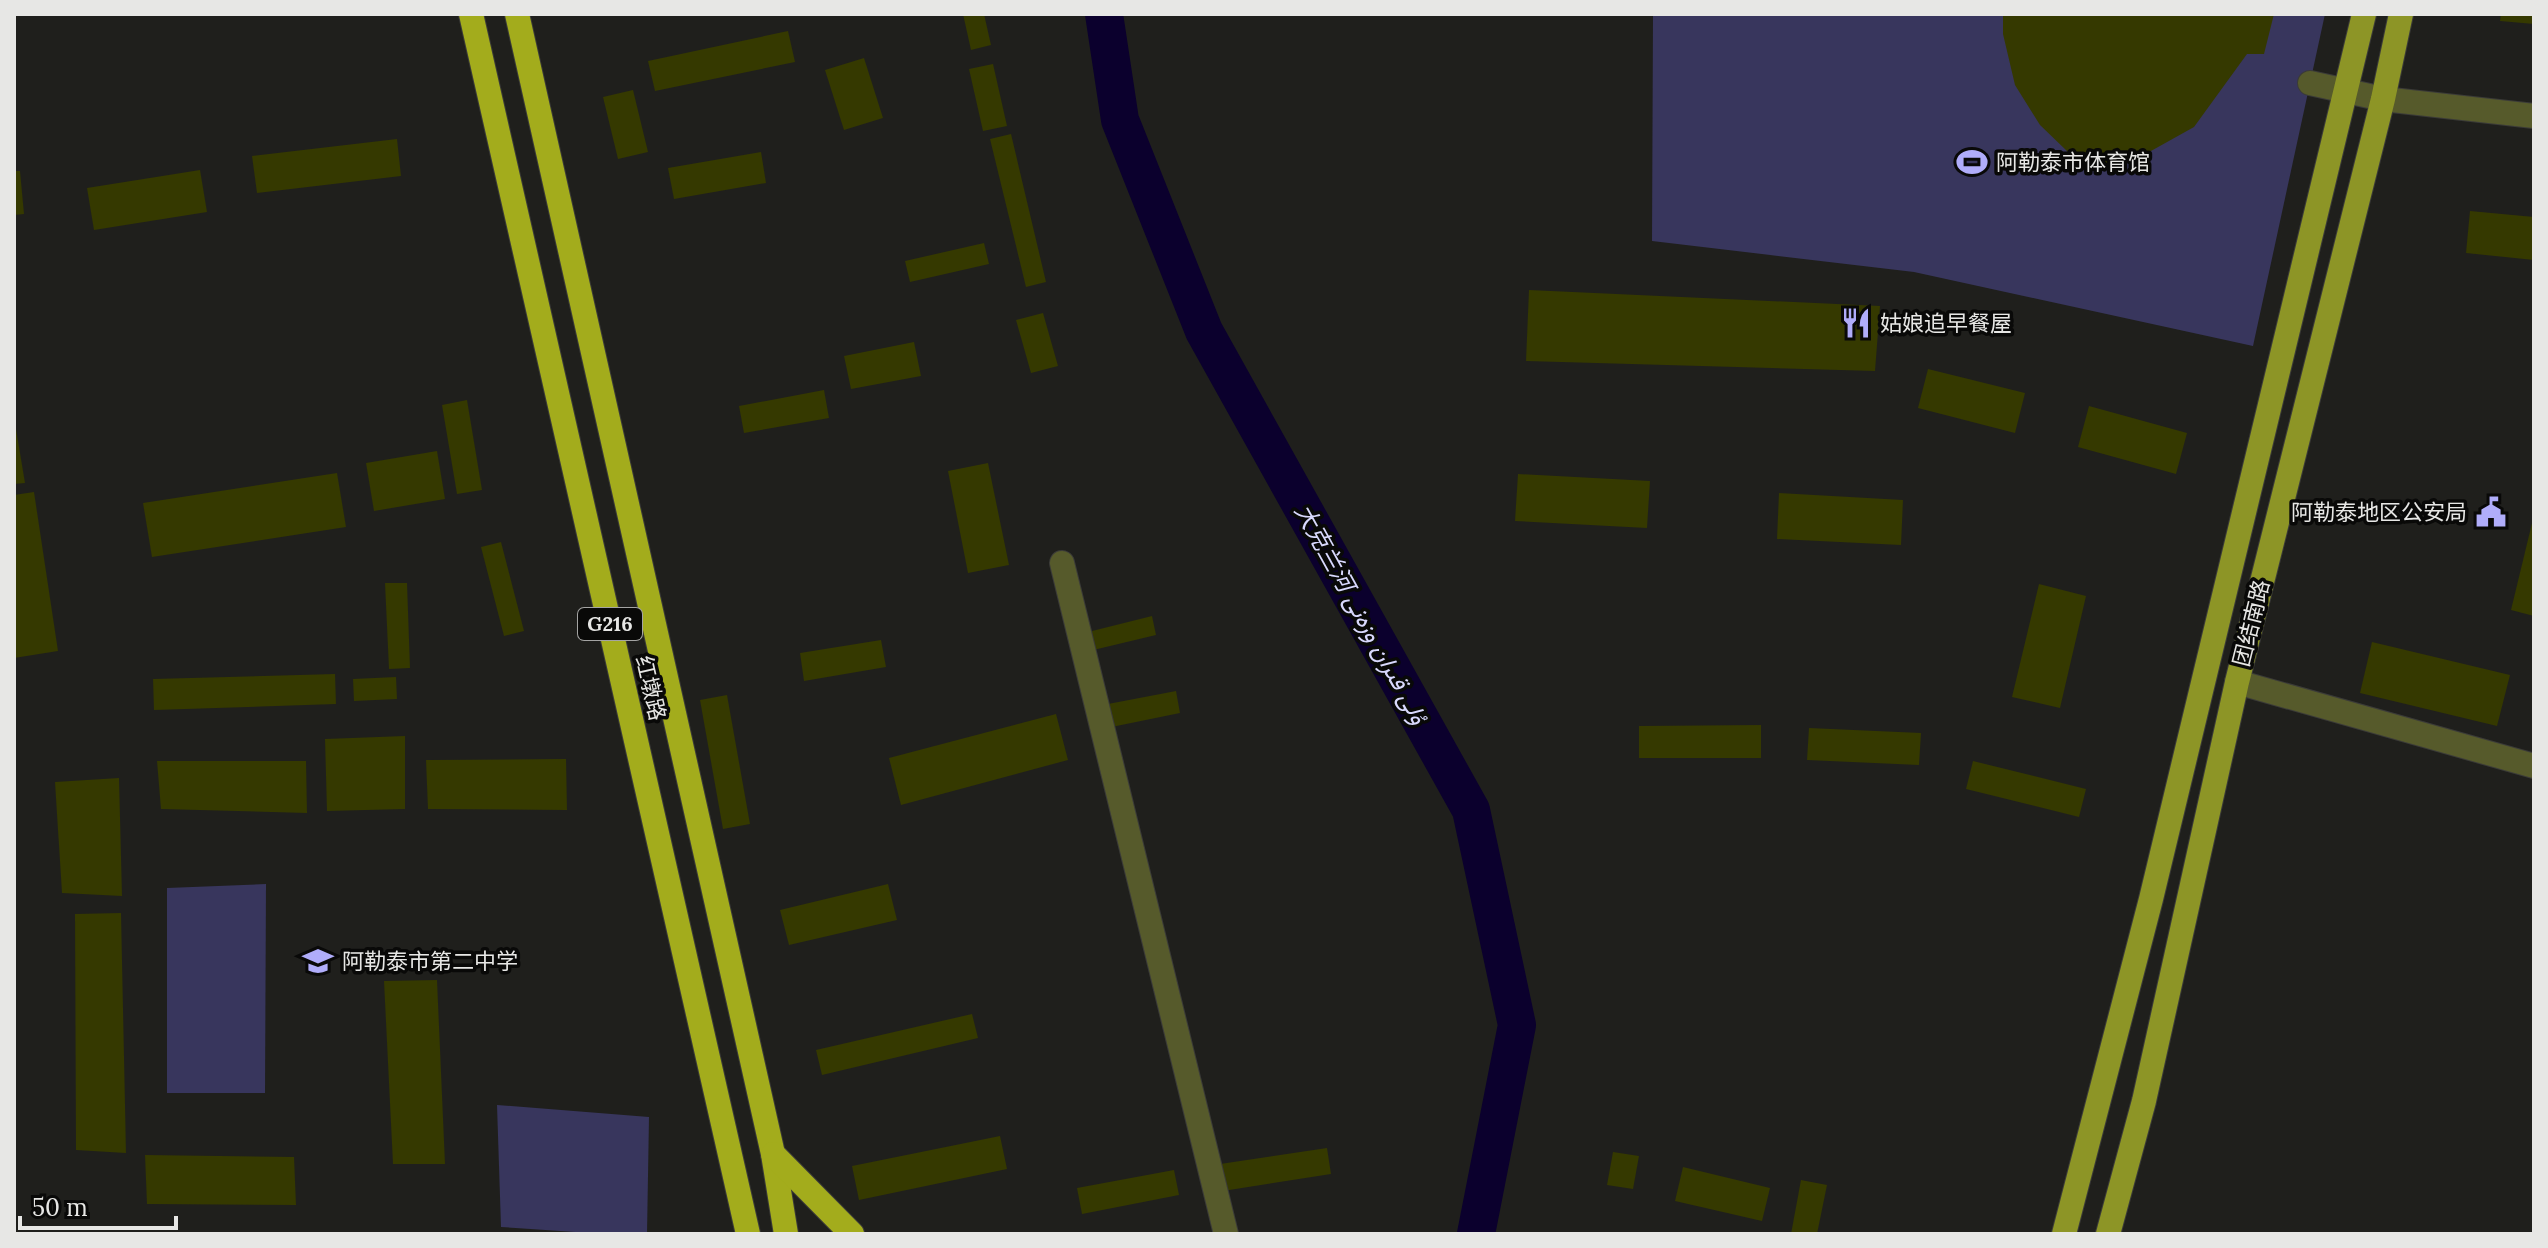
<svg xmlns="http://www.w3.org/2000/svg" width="2548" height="1248" font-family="Lora,Vazirmatn,'Noto Sans SC',serif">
  <rect width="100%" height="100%" fill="#1f1f1c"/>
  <g fill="#38365d">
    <polygon points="1653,14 2325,14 2253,346 1914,272 1652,241"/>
    <polygon points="266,884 265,1093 167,1093 167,888"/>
    <polygon points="497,1105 649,1117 647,1234 605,1234 501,1227"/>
  </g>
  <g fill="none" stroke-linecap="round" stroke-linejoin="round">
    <polyline stroke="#0b002d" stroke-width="38" points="1104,14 1120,120 1204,331 1471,810 1517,1025 1476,1234"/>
  </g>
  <g fill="#353900">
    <polygon points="963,14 984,14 991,45 971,50"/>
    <polygon points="2003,14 2274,14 2264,54 2247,54 2194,127 2133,161 2107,166 2068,152 2040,125 2015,85 2003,34"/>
    <polygon points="2501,14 2534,14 2534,24 2500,21"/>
    <polygon points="788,31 795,62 655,91 648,61"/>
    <polygon points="864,58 883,118 844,130 825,70"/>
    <polygon points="993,64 1007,126 983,131 969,69"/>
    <polygon points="633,90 648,152 618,159 603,97"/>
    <polygon points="1011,134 1046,282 1026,287 990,139"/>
    <polygon points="397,139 401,176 257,193 252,156"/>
    <polygon points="761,152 766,183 674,199 668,168"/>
    <polygon points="200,170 207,212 94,230 87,188"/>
    <polygon points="14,171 20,171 24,214 14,215"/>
    <polygon points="2470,211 2534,217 2534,260 2466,253"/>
    <polygon points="984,243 989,264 910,282 905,261"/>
    <polygon points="1529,290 1880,306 1875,371 1526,361"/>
    <polygon points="1043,313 1058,366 1031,373 1016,320"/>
    <polygon points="914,342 921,376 851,389 844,356"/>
    <polygon points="1928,369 2025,393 2015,433 1918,408"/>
    <polygon points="824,390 829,418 744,433 739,406"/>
    <polygon points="467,400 482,490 457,494 442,405"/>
    <polygon points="2089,406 2187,433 2176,474 2078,447"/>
    <polygon points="14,417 25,483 14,484"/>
    <polygon points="437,451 445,499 374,511 366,463"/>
    <polygon points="988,463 1009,565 968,573 948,471"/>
    <polygon points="337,473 346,527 152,557 143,503"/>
    <polygon points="1518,474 1650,481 1647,528 1515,521"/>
    <polygon points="34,492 58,651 14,658 14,495"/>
    <polygon points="1779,493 1903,500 1901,545 1777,539"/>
    <polygon points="2533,519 2534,519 2534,616 2511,610"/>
    <polygon points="501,542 524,631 504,636 481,547"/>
    <polygon points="385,583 407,583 410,668 389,669"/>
    <polygon points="2039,584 2086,596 2060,708 2012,697"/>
    <polygon points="1152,616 1156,635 1085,652 1080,634"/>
    <polygon points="881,640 886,667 804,681 800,653"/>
    <polygon points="2372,642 2510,675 2497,726 2360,693"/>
    <polygon points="335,674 336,704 154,710 153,679"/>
    <polygon points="396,677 397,699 354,701 353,679"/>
    <polygon points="1176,691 1180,713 1092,731 1087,708"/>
    <polygon points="727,695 750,824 723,829 700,700"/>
    <polygon points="1056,714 1068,760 901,805 889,758"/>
    <polygon points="1761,725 1761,758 1639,758 1639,726"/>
    <polygon points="1809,728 1921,733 1919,765 1807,760"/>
    <polygon points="405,736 405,809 327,811 325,739"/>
    <polygon points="566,759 567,810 428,809 426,760"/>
    <polygon points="157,761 306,761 307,813 161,809"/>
    <polygon points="1973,761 2086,789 2079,817 1966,789"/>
    <polygon points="119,778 122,896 62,893 55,782"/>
    <polygon points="888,884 897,920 789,945 780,910"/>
    <polygon points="121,913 126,1153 76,1150 75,914"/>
    <polygon points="437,980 445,1164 393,1164 384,981"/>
    <polygon points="972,1014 978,1038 822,1075 816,1050"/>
    <polygon points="1000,1136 1007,1169 859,1200 852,1166"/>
    <polygon points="1327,1148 1331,1174 1204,1194 1200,1167"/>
    <polygon points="1613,1152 1639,1156 1633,1189 1607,1185"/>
    <polygon points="145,1155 294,1157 296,1205 147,1204"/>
    <polygon points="1683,1167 1770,1188 1762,1221 1675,1201"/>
    <polygon points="1174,1170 1179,1195 1082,1214 1077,1188"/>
    <polygon points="1801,1180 1827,1185 1817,1234 1791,1234"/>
  </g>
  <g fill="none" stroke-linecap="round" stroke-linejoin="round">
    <g stroke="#3b3b38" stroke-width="26">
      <g id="minor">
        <polyline points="2310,83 2383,99 2534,116"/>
        <polyline points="1062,563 1226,1234"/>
        <polyline points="2237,682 2534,766"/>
      </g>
    </g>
    <g stroke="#3b3b38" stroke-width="26">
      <g id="major">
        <polyline points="2064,1234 2151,899 2364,14"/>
        <polyline points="2108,1234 2144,1101 2237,682 2383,99 2401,14"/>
      </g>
    </g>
    <g stroke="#3b3b38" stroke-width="26">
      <g id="highway">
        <polyline points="471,14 748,1234"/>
        <polyline points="517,14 773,1154 786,1234"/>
        <polyline points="773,1154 852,1234"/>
      </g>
    </g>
    <use href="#minor" stroke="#565a2b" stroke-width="24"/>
    <use href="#major" stroke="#8d9526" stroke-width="24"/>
    <use href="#highway" stroke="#a3ac1c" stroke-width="24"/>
  </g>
  <defs>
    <g id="stadium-bare" transform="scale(2.4)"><path d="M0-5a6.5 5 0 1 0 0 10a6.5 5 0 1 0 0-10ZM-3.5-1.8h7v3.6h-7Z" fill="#b0adfa" stroke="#090908" stroke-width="2.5" paint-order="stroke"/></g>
    <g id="restaurant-bare" transform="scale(2.4)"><path d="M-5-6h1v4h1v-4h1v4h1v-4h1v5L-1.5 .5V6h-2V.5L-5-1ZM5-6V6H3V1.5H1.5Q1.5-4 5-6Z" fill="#b0adfa" stroke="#090908" stroke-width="2.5" paint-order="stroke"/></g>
    <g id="civic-bare" transform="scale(2.4)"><path d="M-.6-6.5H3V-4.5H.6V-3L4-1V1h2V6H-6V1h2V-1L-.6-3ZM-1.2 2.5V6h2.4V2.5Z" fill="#b0adfa" stroke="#090908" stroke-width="2.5" paint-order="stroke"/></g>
    <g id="school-bare" transform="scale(2.4)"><path d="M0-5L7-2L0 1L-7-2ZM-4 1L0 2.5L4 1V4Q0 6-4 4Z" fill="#b0adfa" stroke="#090908" stroke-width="2.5" paint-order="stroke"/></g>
  </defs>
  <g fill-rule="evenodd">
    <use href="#stadium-bare" x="1972" y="162"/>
    <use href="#restaurant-bare" x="1856" y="323"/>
    <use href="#civic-bare" x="2491" y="512"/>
    <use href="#school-bare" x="318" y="961"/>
  </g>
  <g text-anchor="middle" stroke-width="7" stroke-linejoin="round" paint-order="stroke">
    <rect fill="#090908" stroke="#a4a4a3" stroke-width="2" x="578" y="608" width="64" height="32" rx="6"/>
    <g font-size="20" font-weight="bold" fill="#e7e7e5">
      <text x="610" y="631">G216</text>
    </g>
    <g font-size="22" fill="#e7e7e5" stroke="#090908" text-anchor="start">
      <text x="1996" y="170">阿勒泰市体育馆</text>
      <text x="1880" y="331">姑娘追早餐屋</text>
      <text x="2467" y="520" text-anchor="end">阿勒泰地区公安局</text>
      <text x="342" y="969">阿勒泰市第二中学</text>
    </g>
    <g font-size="22" fill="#e7e7e5" stroke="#090908">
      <text transform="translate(2251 623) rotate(-76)" y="8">团结南路</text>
      <text transform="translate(651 688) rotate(77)" y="8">红墩路</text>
    </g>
    <g font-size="24" font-style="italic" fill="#d9d9fd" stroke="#090908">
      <text transform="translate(1361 614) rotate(61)" y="8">大克兰河 ۇلى قىران وزەنى</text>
    </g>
  </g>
  <rect width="2548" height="1248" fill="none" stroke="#e7e7e5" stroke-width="32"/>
  <path d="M20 1216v12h156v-12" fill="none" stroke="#e7e7e5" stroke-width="4"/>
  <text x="32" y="1216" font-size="24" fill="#e7e7e5" stroke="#090908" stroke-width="6" paint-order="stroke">50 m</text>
</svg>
